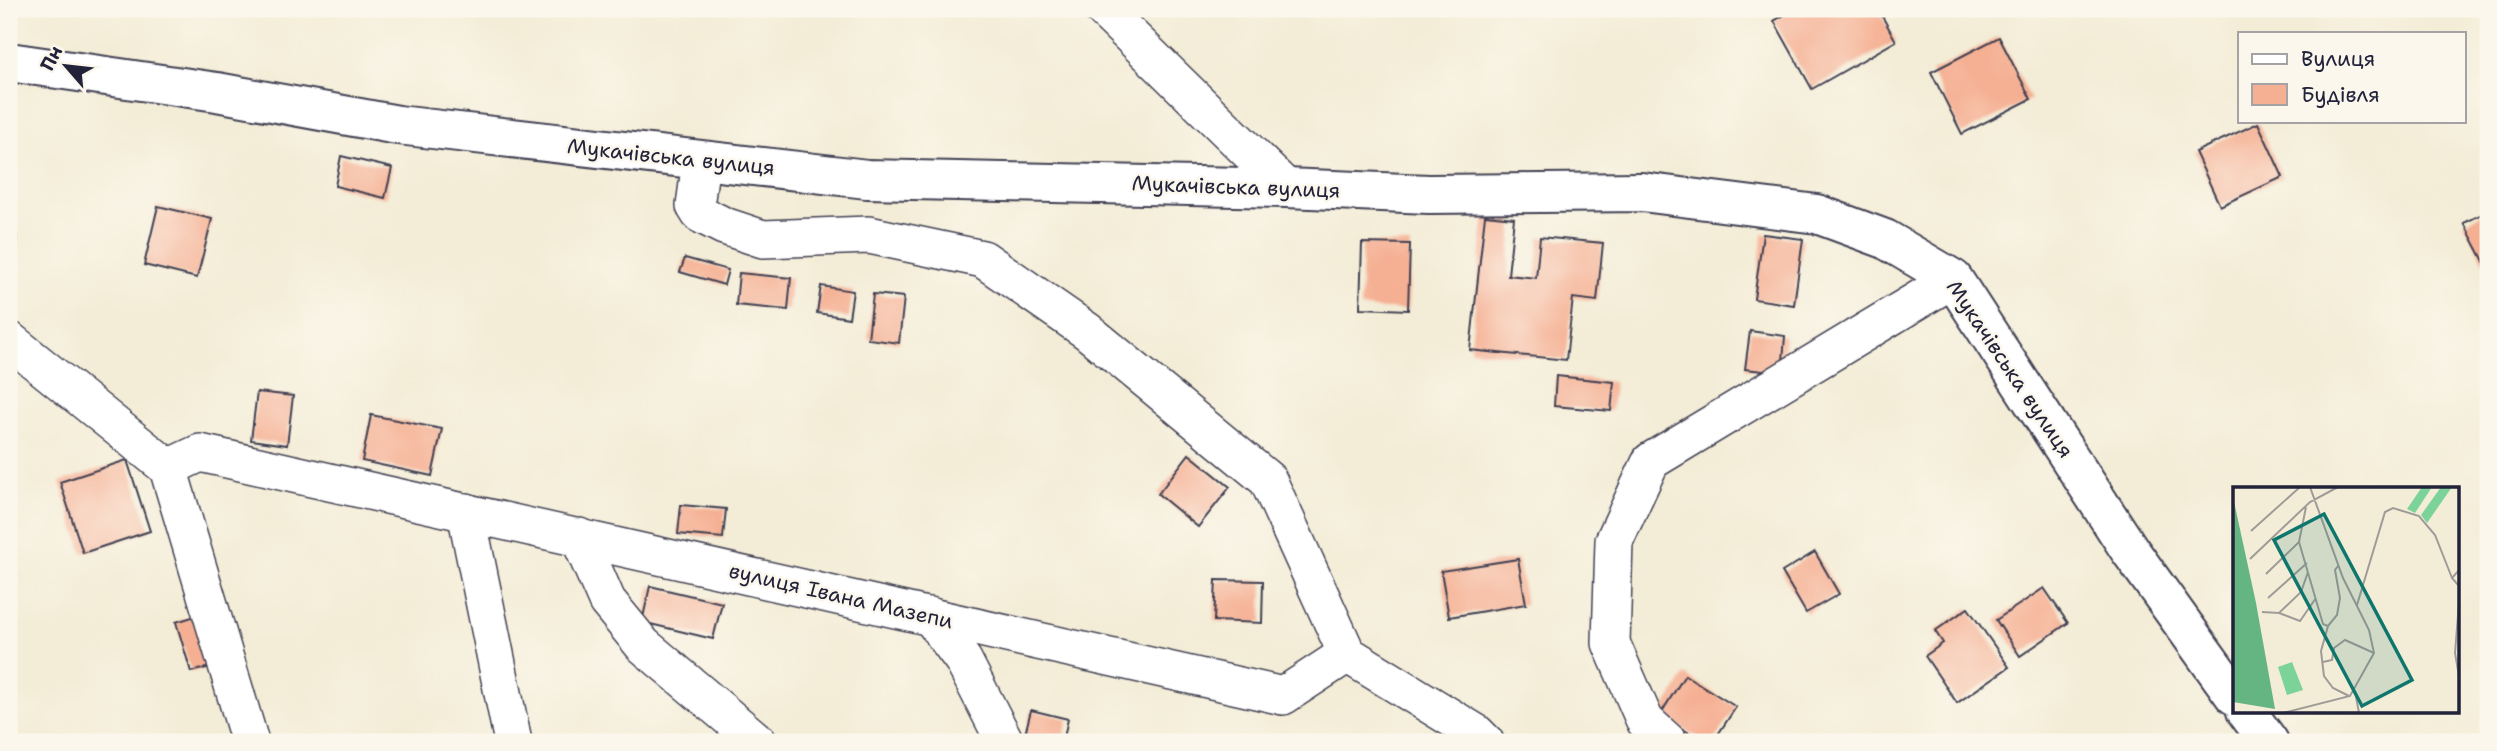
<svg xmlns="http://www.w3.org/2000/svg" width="2497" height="751" font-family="'Shantell Sans',sans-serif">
  <rect width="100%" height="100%" fill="#fbf7ec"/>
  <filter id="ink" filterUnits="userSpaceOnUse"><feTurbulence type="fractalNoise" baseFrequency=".0143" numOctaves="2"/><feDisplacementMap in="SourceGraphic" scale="14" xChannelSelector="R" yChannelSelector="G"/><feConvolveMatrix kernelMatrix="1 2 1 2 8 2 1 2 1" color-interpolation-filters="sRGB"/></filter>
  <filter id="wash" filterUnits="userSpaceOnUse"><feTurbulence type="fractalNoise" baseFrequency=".00686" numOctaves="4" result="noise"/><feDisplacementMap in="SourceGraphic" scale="28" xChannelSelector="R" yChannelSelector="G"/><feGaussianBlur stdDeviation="1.57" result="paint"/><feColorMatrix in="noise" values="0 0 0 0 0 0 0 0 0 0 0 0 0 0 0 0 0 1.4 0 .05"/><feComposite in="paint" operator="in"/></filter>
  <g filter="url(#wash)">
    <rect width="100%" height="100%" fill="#f3ecd6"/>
    <g id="blocks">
      <g fill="#f5af92">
        <polygon points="1795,9 1878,9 1896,41 1812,89 1774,21"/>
        <polygon points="1999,37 2031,99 1962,134 1931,72"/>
        <polygon points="2258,123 2283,177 2220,206 2195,152"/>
        <polygon points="341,156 392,168 385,198 335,186"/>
        <polygon points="158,206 212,219 197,278 144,265"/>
        <polygon points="9,211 15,211 17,249 9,249"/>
        <polygon points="2488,211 2488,263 2486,265 2464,223"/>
        <polygon points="1485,215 1514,218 1508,275 1536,278 1540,237 1603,243 1597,301 1573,298 1566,360 1470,350"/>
        <polygon points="1763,234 1803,239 1794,305 1754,299"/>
        <polygon points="1362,243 1410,244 1408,310 1360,308"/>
        <polygon points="685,258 728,270 724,285 680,272"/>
        <polygon points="739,273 791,278 788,310 736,305"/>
        <polygon points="821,286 853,291 849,318 817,313"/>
        <polygon points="873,294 904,297 899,343 868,339"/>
        <polygon points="1750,331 1785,336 1782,373 1745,369"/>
        <polygon points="1556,376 1614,382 1611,411 1554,406"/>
        <polygon points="257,392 293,396 287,445 251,440"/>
        <polygon points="371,415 442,429 432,476 362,461"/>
        <polygon points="1189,454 1230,487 1198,527 1158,494"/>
        <polygon points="127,460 150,531 83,553 60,482"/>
        <polygon points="681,505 726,509 723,538 678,534"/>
        <polygon points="1815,552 1839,594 1806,613 1782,572"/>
        <polygon points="1518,559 1526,604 1449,617 1441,571"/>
        <polygon points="1216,580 1263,581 1262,623 1214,621"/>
        <polygon points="650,586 722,603 713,639 642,622"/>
        <polygon points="2044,588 2068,623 2020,656 1996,620"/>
        <polygon points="1968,608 2009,667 1957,703 1925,656 1943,643 1935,631"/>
        <polygon points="199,615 214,666 191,672 176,622"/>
        <polygon points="1685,675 1736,707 1713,742 1704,742 1660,715"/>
        <polygon points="1031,710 1068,719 1063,742 1023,742"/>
      </g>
    </g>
  </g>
  <g filter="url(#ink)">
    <use href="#blocks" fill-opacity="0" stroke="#414052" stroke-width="2"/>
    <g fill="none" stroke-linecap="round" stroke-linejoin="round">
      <g stroke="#414052" stroke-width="40">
        <g id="street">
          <polyline points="1103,9 1286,188"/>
          <polyline points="701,161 695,206 700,214 724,226 763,239 869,235 983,259 1087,331 1268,480 1347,654"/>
          <polyline points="9,340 168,468 250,742"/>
          <polyline points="168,468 200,453 1283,696 1347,654 1476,733 1485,742"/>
          <polyline points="466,512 513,742"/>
          <polyline points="579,537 607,601 643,645 758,742"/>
          <polyline points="930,616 963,660 1005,742"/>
          <polyline points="1668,742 1645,721 1611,643 1614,541 1651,461 1953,279"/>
        </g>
      </g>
      <g stroke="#414052" stroke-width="42">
        <g id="secondary">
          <polyline points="9,62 217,92 398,125 867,179 1286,188 1429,194 1642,192 1817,214 1885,239 1953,279 2129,549 2234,695"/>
          <polyline points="2246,711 2269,742"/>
        </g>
      </g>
      <use href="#street" stroke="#fff" stroke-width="37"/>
      <use href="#secondary" stroke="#fff" stroke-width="38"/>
    </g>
  </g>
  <g text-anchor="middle" stroke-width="5" stroke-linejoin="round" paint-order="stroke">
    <g font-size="21" fill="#22223b" stroke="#fbf7ec">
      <text transform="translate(671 157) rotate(6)" y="7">Мукачівська вулиця</text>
      <text transform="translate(1236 187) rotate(2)" y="7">Мукачівська вулиця</text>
      <text transform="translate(2010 369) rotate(56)" y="7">Мукачівська вулиця</text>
      <text transform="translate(841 596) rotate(13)" y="7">вулиця Івана Мазепи</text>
    </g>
  </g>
  <g transform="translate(2233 487)">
    <rect width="226" height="226" fill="#f3ecd6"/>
    <path d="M189 0H199L182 26 174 22ZM208 0H219L194 36 188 28ZM59 175 70 203 54 208 45 180Z" fill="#7bd399"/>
    <path d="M0 10 23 116 42 222 0 215Z" fill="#64b581"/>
    <path fill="none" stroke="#9f9b98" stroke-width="2" d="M18 44 67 0M66 55 90 137 95 139 88 164 91 189 100 201 116 209M17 72 77 15 105 0M226 83 219 91 226 99M33 87 66 55 73 20M35 111 74 76M226 116 222 166 226 189M124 118 152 25 160 21 186 29 202 48 219 91M29 125 46 126 68 105 75 85M46 126 67 134 83 111M95 139 104 128 107 111 102 83 105 79M90 175 99 173 101 161 112 153 141 166M122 204 126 226M50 226 117 209 141 166 136 143 110 91 77 0"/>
    <path fill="#0f766e" fill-opacity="0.15" stroke="#0f766e" stroke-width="3.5" d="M91 27 179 193 129 219 41 53Z"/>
    <rect width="226" height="226" fill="none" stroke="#22223b" stroke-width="3.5"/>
  </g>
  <rect width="2497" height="751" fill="none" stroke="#fbf7ec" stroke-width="35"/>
  <rect x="2238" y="32" width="228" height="91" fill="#fbf7ec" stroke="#a4a2a5" stroke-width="2"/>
  <rect x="2252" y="54" width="35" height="10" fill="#ffffff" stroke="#a4a2a5" stroke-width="2"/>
  <text x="2301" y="66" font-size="21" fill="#22223b">Вулиця</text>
  <rect x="2252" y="84" width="35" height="21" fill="#f5af92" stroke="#a4a2a5" stroke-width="2"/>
  <text x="2301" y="102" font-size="21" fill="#22223b">Будівля</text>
  <g transform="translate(66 66) rotate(298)" stroke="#fbf7ec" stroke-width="5" paint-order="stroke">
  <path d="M0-5L12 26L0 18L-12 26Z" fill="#22223b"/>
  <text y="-10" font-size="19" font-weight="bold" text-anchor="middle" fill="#22223b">Пн</text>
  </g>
</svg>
